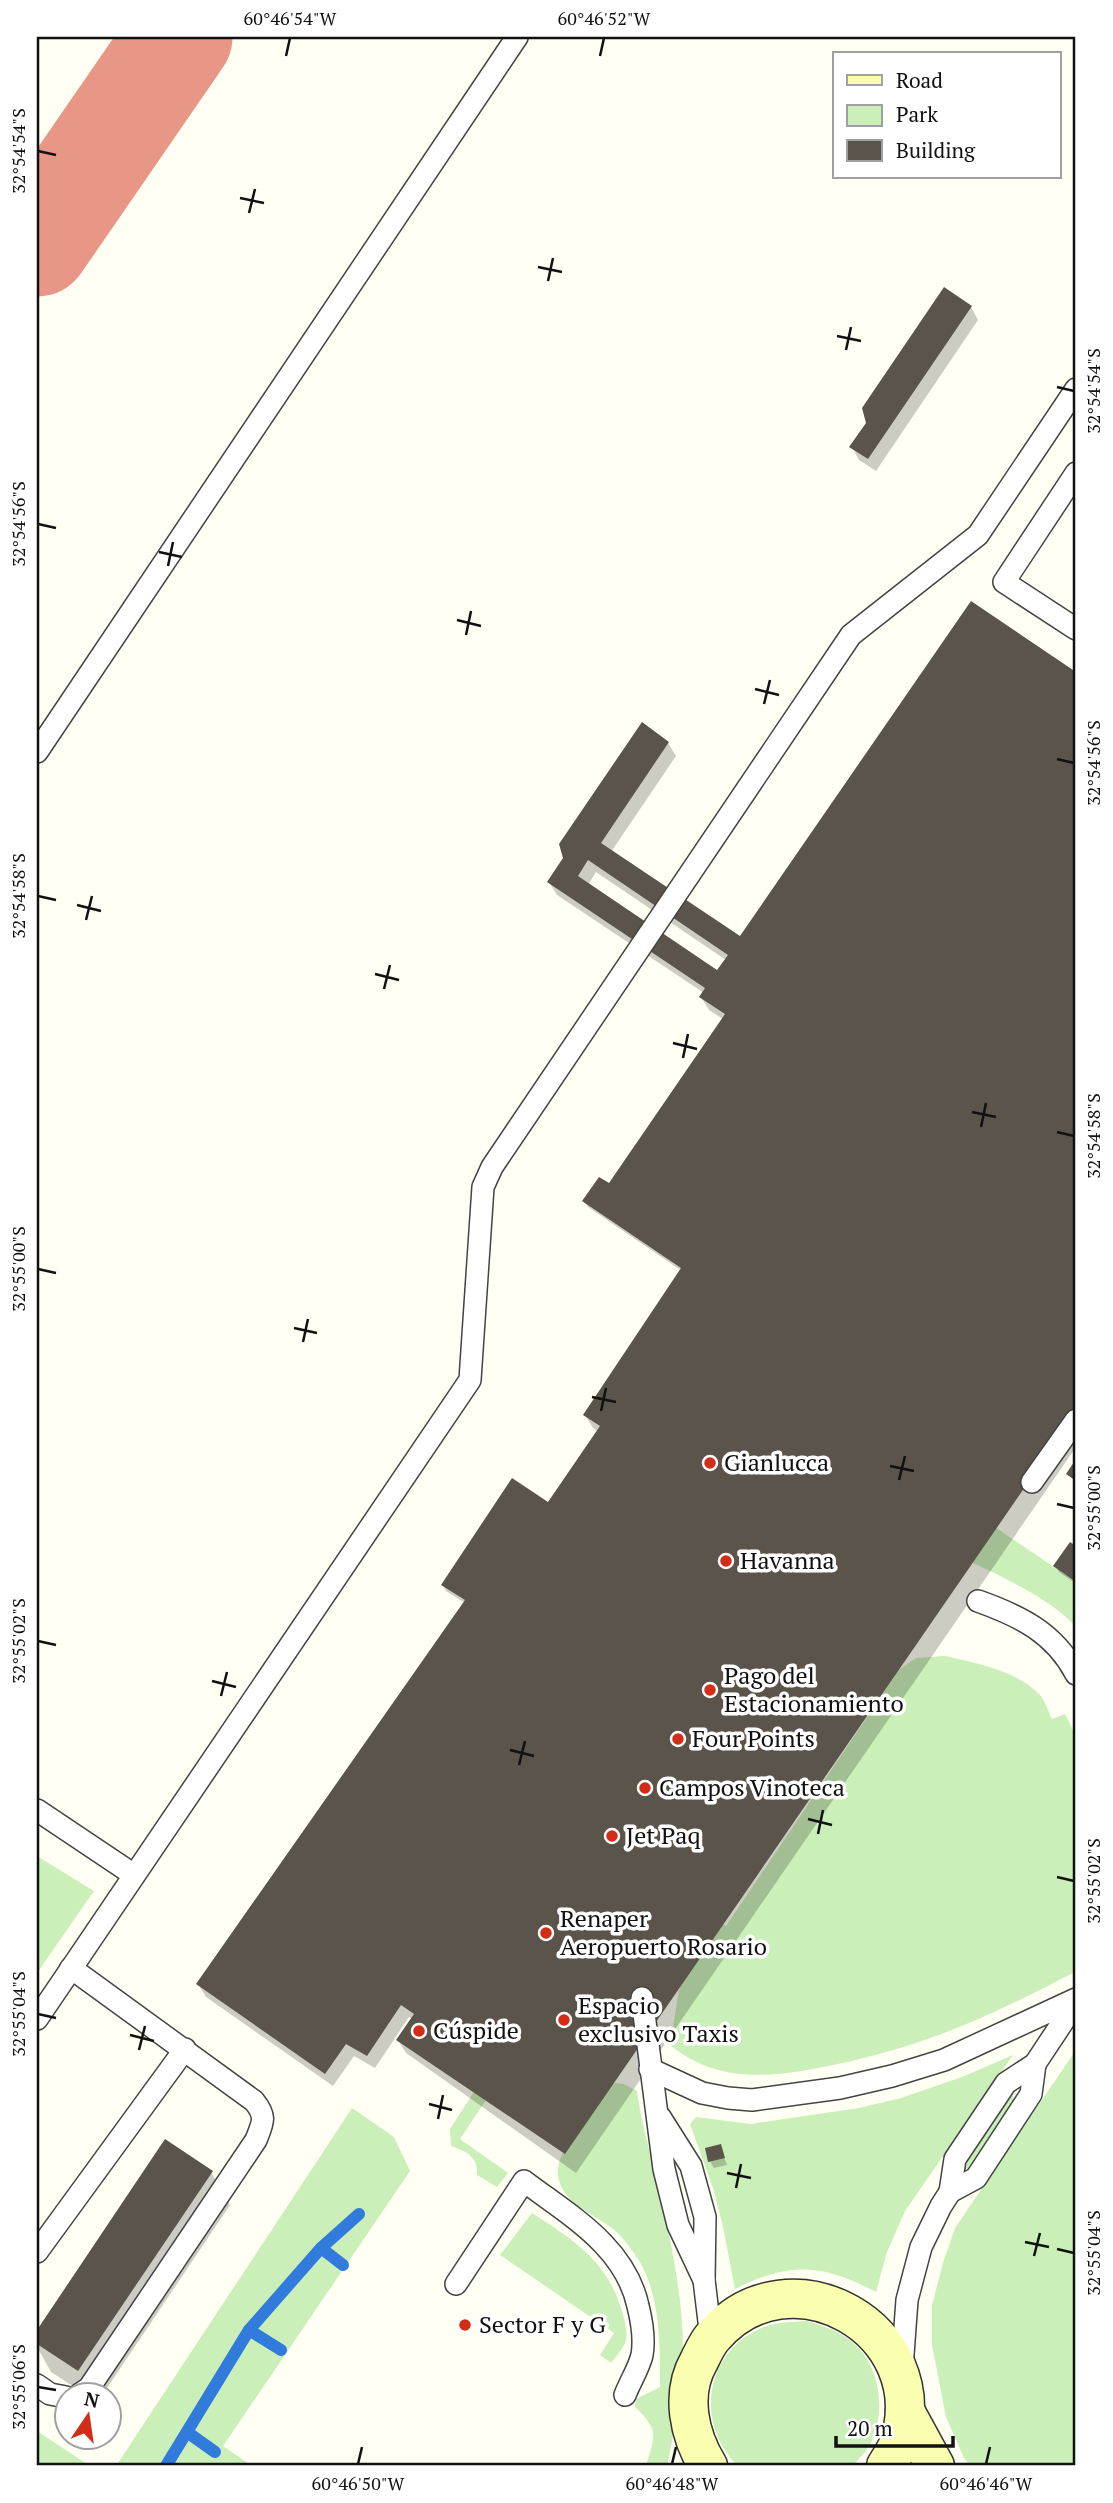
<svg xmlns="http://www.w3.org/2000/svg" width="1113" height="2503" font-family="'PT Serif',serif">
  <rect width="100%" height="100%" fill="#fffff4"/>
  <g fill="#cbefb8">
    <path d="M989 1523 1076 1582V1627C1054 1601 1003 1577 971 1562Z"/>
    <path d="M945 1656C976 1663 1015 1670 1039 1694 1045 1700 1048 1711 1052 1719L1065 1714 1076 1736V1966L1073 1973C990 2016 926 2046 833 2065 776 2077 718 2085 670 2045L679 1990 693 1954 711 1918 726 1926 899 1670 916 1658Z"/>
    <polygon points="37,1856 94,1891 37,1973"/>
    <polygon points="1076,2050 1076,2466 970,2466 964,2458 946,2417 932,2345 932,2305 943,2263 955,2228"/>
    <path d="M1013 2055 905 2211 887 2252 876 2292C822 2263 789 2262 735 2289L723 2227 713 2188 690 2124 696 2117 751 2124 859 2108 901 2098 962 2077Z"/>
    <path d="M483 2078 496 2085 460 2139 508 2173 497 2187 477 2175C478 2156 467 2152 451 2146L450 2129Z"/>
    <path d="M609 2082 624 2084 637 2091C642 2130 655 2167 663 2206 673 2252 683 2302 683 2349 683 2388 675 2428 667 2466H646C655 2435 660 2431 635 2407L636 2399 660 2387C660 2344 661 2290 634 2253 628 2245 621 2235 613 2229 593 2213 561 2203 558 2175 555 2150 595 2103 609 2082Z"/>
    <polygon points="1013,2096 1015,2103 970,2169 965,2169 962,2164 1007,2098"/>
    <polygon points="352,2108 394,2137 410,2171 223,2446 252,2466 116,2466"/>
    <path d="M532 2213C571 2238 607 2261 621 2308 624 2317 628 2332 626 2340 624 2348 616 2356 611 2363L600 2355 614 2333 500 2255Z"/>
    <path d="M807 2321C823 2326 838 2330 851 2341 880 2364 886 2409 872 2441 868 2450 859 2459 852 2466H738C696 2426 703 2355 759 2329 774 2322 791 2322 807 2321Z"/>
    <polygon points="37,2431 90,2466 37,2466"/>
  </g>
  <g fill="#0003" fill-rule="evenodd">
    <polygon points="971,307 978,320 876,471 859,460 852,447"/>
    <path d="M971 603 1076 675V1447L576 2173 406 2053 398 2040 412 2019 409 2017 375 2068 354 2056 333 2086 206 1997 198 1984 465 1603 446 1591 443 1585 548 1506 598 1432 593 1428 585 1415 682 1271 588 1207 584 1201 610 1185 723 1019 709 1010 701 997 704 993 557 895 549 882 668 743 676 756 611 852 741 939ZM596 872 726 960 718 972 588 885Z"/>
    <polygon points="1071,1544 1076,1548 1076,1584 1059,1572 1055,1566"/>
    <polygon points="165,2142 211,2172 230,2205 103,2394 85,2394 51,2372 37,2347 37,2333"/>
    <polygon points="720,2146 727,2165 714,2168 710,2161"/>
  </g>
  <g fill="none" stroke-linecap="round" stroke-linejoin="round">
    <g stroke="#317bdc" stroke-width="12">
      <polyline points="321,2248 343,2265"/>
      <polyline points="249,2330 281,2350"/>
      <polyline points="187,2432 215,2452"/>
      <polyline points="166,2466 249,2330 321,2248 359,2214"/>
    </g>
    <polyline stroke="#e89686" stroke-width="107" points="37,243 179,37"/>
  </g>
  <g fill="#5b544b" fill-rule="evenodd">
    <polygon points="944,287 972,306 868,459 849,447 866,423 862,408"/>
    <path d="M971 601 1076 672V1413L565 2154 396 2040 414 2014 401 2005 367 2056 346 2044 325 2074 196 1984 465 1600 441 1585 512 1478 548 1502 600 1426 583 1415 681 1268 582 1201 599 1177 609 1183 725 1014 699 997 705 988 547 882 563 858 559 844 642 722 669 742 601 843 740 936ZM588 860 728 955 717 970 578 876Z"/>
    <polygon points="1076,1459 1076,1481 1066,1474"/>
    <polygon points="1070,1542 1076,1546 1076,1582 1053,1566"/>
    <polygon points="165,2139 213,2171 78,2371 37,2344 37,2330"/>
    <polygon points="721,2144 725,2158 708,2162 705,2148"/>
  </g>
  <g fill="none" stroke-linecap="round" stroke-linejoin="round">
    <g stroke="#444" stroke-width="24">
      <g id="lane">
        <polyline points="1076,473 1004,582 1076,629"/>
        <polyline points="37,752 517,37"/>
        <polyline points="1032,1482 1076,1420"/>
        <path d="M978 1601C1020 1616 1055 1633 1076 1674"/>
        <polyline points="37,1810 134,1875"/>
        <path d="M71 1968 254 2101C267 2117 263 2122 256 2140L89 2388 80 2394"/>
        <polyline points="642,1998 664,2169 678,2225 704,2280"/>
        <polyline points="37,2019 470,1380 483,1187 492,1167 851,635 978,535 1076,389"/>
        <polyline points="650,2069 702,2093 728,2098 752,2100 840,2088 892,2076 944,2060 1076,1999"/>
        <polyline points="660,2117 691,2166 705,2217 704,2280 711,2338"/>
        <polyline points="950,2192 955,2159 1006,2083 1035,2064 1076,2002"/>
        <polyline points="37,2252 185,2049"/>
        <path d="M456 2284 524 2181C570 2216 625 2246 638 2306 642 2322 645 2338 642 2355 639 2368 630 2382 625 2395"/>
        <polyline points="902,2368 907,2300 921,2247 941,2206 950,2192 976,2178 1031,2094 1035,2064"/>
        <polyline points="37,2385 50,2394 66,2397"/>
      </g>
    </g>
    <g stroke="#333" stroke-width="41">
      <g id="secondary">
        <polyline points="905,2411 935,2466"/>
        <path d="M708 2466C689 2435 680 2394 699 2361 703 2353 707 2344 712 2338 789 2246 936 2330 899 2443 896 2451 890 2459 886 2466"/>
      </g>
    </g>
    <use href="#lane" stroke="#fff" stroke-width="21"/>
    <use href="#secondary" stroke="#faffaf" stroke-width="38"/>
  </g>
  <path fill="none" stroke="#111" stroke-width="2.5" d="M286 56 290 38M600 56 604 38M38 151 56 155M240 198 264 203M249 213 255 189M538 267 562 272M548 281 553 258M837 336 861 341M846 350 851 327M1057 387 1074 391M38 524 56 528M159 552 182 557M168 566 173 542M457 620 481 626M466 635 471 611M755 689 779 695M764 704 770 680M1057 759 1074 763M38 896 56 900M77 905 101 911M86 920 92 896M375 974 399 980M384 989 390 965M673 1043 697 1049M683 1058 688 1034M972 1112 996 1117M981 1127 986 1103M1057 1132 1074 1136M38 1269 56 1273M294 1328 317 1333M303 1342 308 1319M592 1397 616 1402M601 1411 606 1388M890 1466 914 1471M899 1480 905 1456M1057 1504 1074 1508M38 1641 56 1645M212 1681 236 1687M221 1696 227 1672M510 1750 534 1756M519 1765 525 1741M808 1819 832 1825M818 1834 823 1810M1057 1877 1074 1881M38 2014 56 2018M130 2035 154 2041M139 2050 145 2026M429 2104 452 2110M438 2119 443 2095M727 2173 751 2178M736 2188 741 2164M1025 2242 1049 2247M1057 2249 1074 2253M1034 2256 1040 2233M38 2387 56 2390M358 2464 362 2447M672 2464 676 2447M986 2464 990 2447"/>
  <g fill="#d22e17" stroke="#fff" stroke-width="2.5">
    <circle cx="710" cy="1463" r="7"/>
    <circle cx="726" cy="1561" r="7"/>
    <circle cx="710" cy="1690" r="7"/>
    <circle cx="678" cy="1739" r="7"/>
    <circle cx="645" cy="1788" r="7"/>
    <circle cx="612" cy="1836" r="7"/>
    <circle cx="546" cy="1933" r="7"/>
    <circle cx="564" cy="2020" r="7"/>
    <circle cx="419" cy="2031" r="7"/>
    <circle cx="465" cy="2325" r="7"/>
  </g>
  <g text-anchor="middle" stroke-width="7" stroke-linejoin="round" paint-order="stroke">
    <g font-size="24" fill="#111" stroke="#fff" text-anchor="start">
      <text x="724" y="1471">Gianlucca</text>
      <text x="740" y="1569">Havanna</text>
      <text x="724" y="1684">Pago del<tspan x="724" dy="28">Estacionamiento</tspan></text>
      <text x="692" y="1747">Four Points</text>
      <text x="659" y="1796">Campos Vinoteca</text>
      <text x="626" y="1844">Jet Paq</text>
      <text x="560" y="1927">Renaper<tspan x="560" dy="28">Aeropuerto Rosario</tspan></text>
      <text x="578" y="2014">Espacio<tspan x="578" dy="28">exclusivo Taxis</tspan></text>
      <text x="433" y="2039">Cúspide</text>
      <text x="479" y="2333">Sector F y G</text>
    </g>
  </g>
  <rect width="1113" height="2503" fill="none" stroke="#ffffff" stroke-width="77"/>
  <rect x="833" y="52" width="228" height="126" fill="#ffffff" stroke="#a0a0a0" stroke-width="2"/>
  <rect x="847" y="75" width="35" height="10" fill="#faffaf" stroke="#a0a0a0" stroke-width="2"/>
  <text x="896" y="88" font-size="21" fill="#111111">Road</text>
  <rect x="847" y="105" width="35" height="21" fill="#cbefb8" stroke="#a0a0a0" stroke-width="2"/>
  <text x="896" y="122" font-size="21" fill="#111111">Park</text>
  <rect x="847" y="140" width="35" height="21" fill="#5b544b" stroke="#a0a0a0" stroke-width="2"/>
  <text x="896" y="158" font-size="21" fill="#111111">Building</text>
  <g transform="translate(88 2416) rotate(13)"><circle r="33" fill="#ffffff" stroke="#a0a0a0" stroke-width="2"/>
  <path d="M0-5L12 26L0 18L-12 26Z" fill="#d22e17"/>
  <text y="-10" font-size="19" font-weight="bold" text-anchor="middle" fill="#111111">N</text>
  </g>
  <path d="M836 2436v10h117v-10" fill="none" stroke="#111111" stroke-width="3.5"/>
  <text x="847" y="2436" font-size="21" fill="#111111" stroke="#ffffff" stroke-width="5" paint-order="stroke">20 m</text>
  <rect x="38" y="38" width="1036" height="2426" fill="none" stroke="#111" stroke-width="2.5"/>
  <g font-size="18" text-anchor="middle" fill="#111">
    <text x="290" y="25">60°46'54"W</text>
    <text x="604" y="25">60°46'52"W</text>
    <text transform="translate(19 151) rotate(-90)" y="6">32°54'54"S</text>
    <text transform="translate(1094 391) rotate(-90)" y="6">32°54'54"S</text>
    <text transform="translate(19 524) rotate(-90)" y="6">32°54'56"S</text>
    <text transform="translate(1094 763) rotate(-90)" y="6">32°54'56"S</text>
    <text transform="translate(19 896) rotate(-90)" y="6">32°54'58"S</text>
    <text transform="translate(1094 1136) rotate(-90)" y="6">32°54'58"S</text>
    <text transform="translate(19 1269) rotate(-90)" y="6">32°55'00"S</text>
    <text transform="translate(1094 1508) rotate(-90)" y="6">32°55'00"S</text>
    <text transform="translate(19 1641) rotate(-90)" y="6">32°55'02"S</text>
    <text transform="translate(1094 1881) rotate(-90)" y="6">32°55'02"S</text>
    <text transform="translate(19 2014) rotate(-90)" y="6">32°55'04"S</text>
    <text transform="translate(1094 2253) rotate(-90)" y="6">32°55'04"S</text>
    <text transform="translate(19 2387) rotate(-90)" y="6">32°55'06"S</text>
    <text x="358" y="2490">60°46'50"W</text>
    <text x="672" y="2490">60°46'48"W</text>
    <text x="986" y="2490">60°46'46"W</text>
  </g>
</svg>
